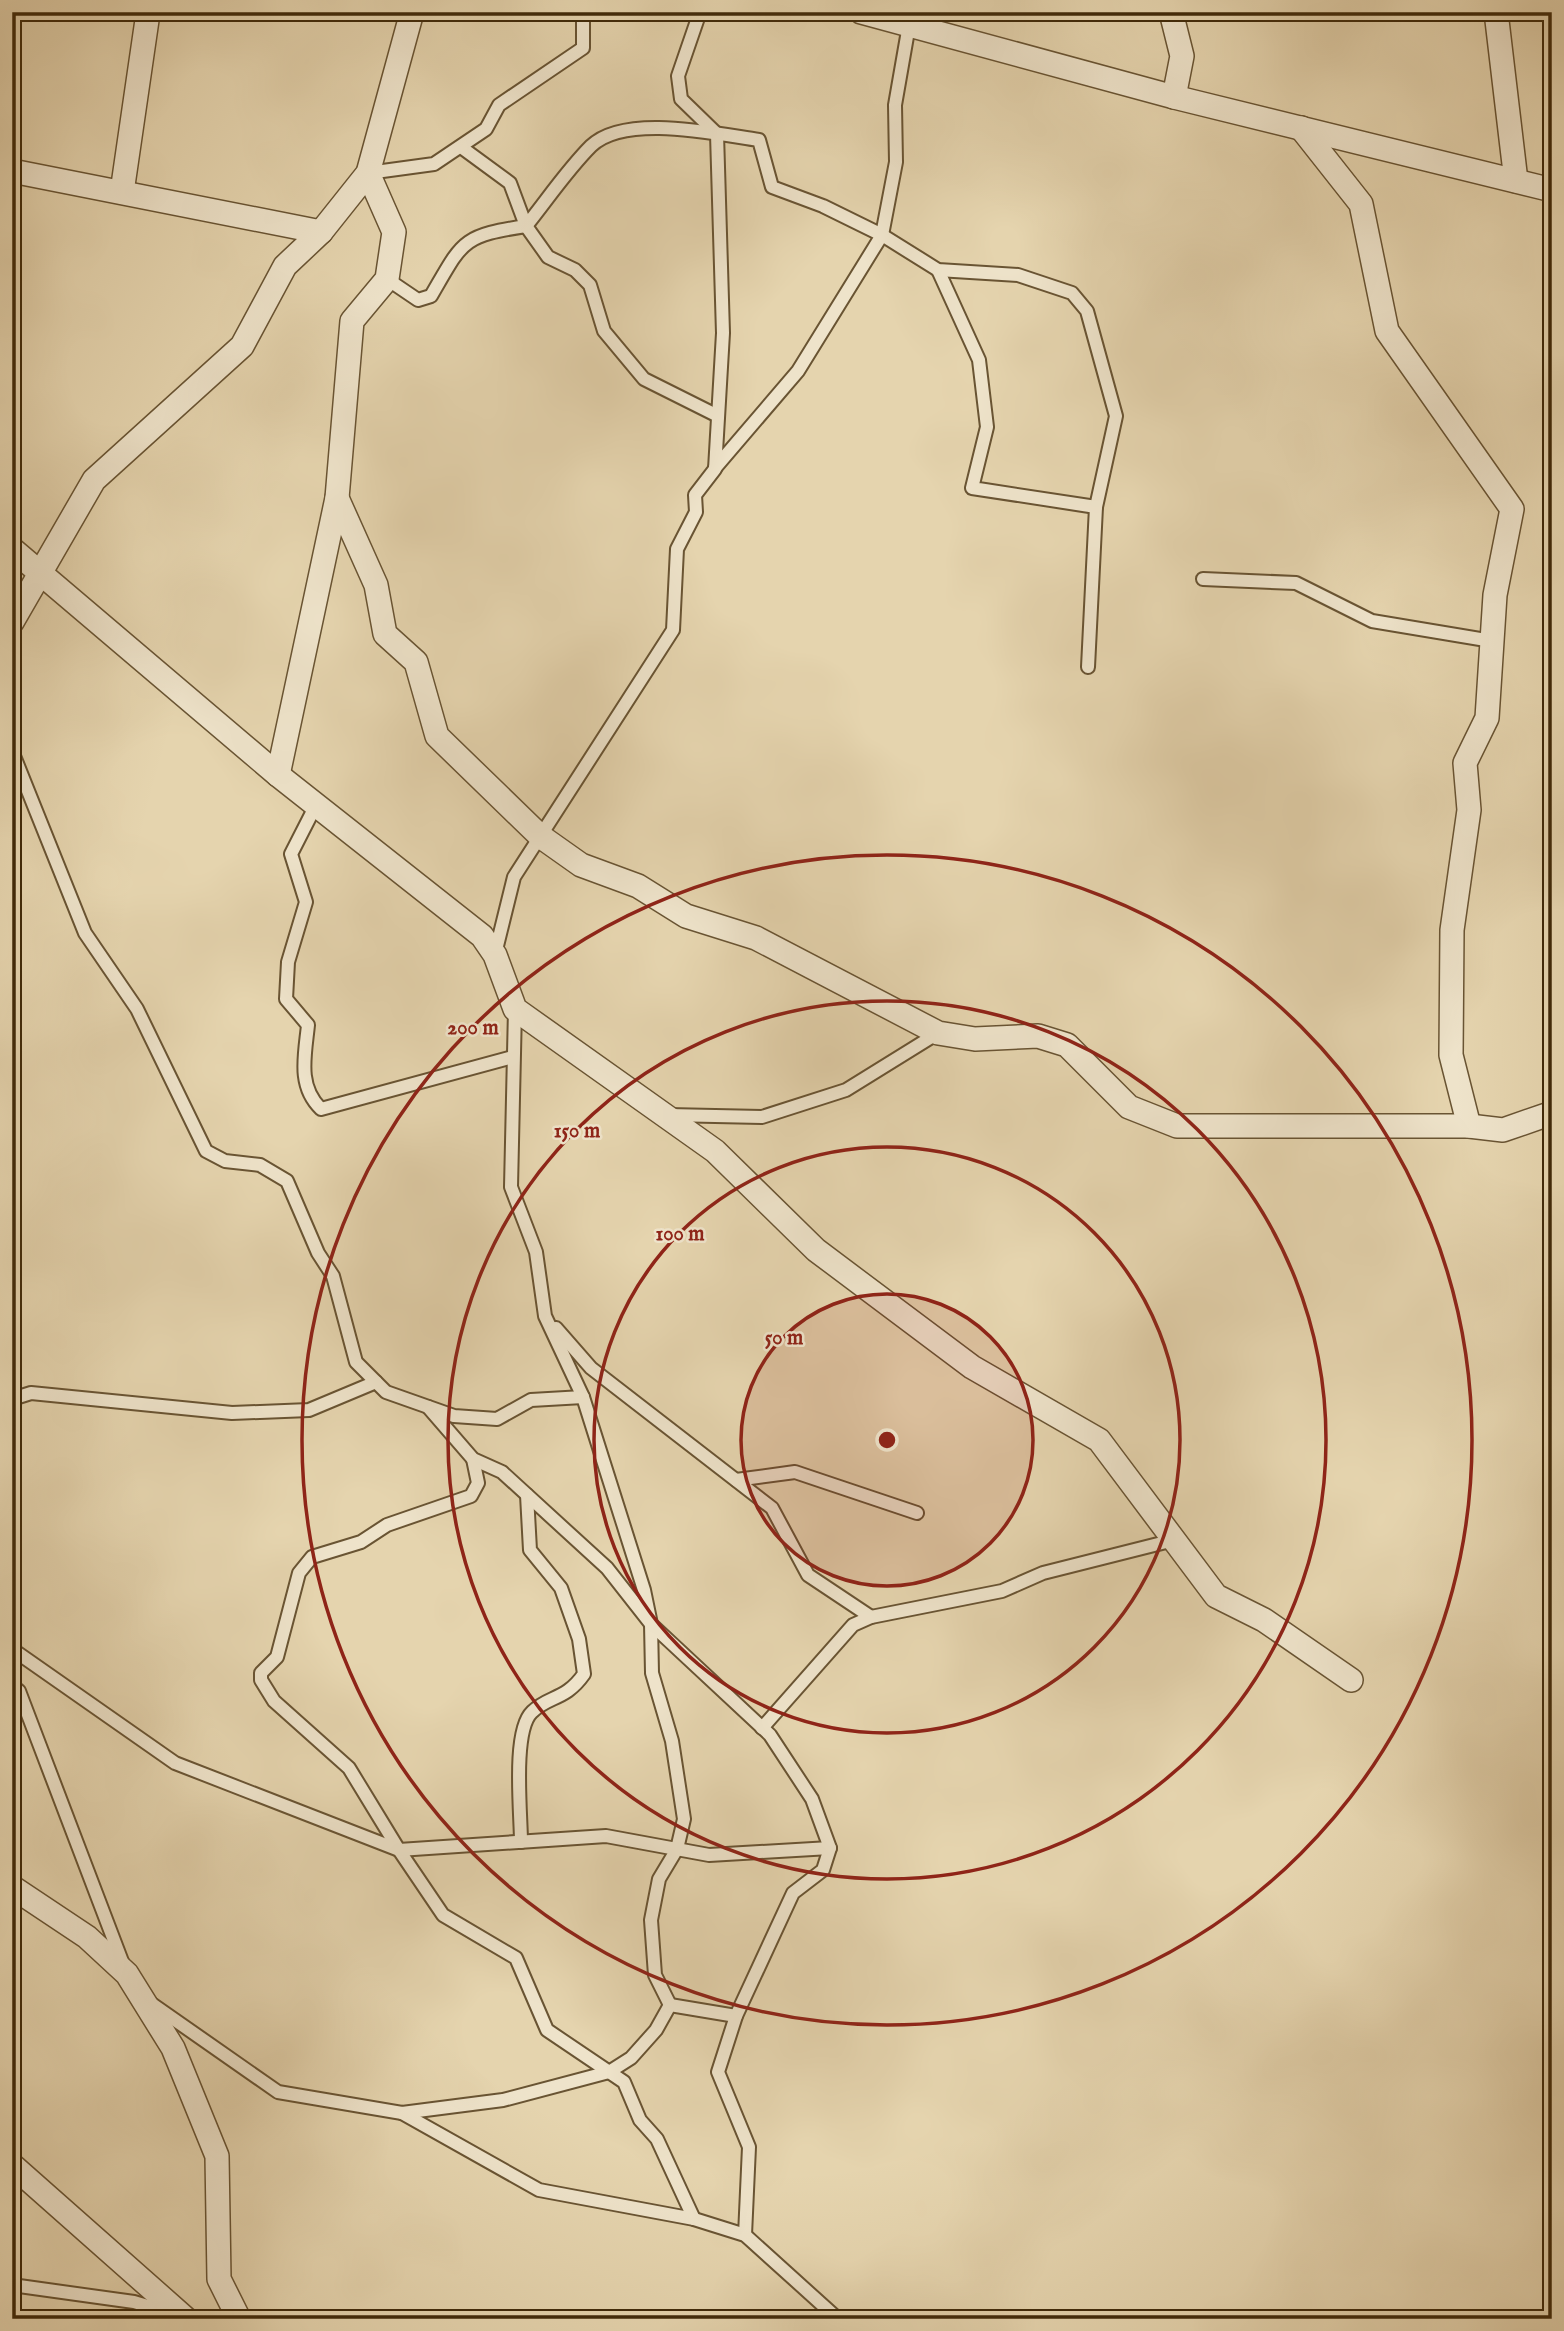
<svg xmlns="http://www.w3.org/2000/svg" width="1564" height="2331" font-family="'IM FELL English',serif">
  <rect width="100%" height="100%" fill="#e5d4ae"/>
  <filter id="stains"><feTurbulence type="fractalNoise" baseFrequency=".00286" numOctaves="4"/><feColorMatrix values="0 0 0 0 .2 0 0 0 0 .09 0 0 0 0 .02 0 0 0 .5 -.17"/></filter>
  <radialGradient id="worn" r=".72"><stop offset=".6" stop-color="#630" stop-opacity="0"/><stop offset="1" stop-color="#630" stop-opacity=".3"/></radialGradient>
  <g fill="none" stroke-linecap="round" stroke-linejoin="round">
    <g stroke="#695433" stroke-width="16">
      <g id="lane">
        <polyline points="461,147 510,183 526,226 548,257 575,270 590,285 604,331 644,379 718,416"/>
        <polyline points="368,173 434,164 486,129 499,105 583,48 583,12"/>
        <polyline points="938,270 979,360 987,427 972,488 1096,507"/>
        <path d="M387 279 418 300 431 296C463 241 461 236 526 226 547 200 567 170 591 146 625 113 717 134 759 140L772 187 823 206 882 235 938 270 1018 275 1072 293 1087 311 1116 416 1096 507 1088 667"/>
        <polyline points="715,468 798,371 882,235 896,162 895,105 909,25"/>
        <polyline points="1203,579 1296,583 1372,621 1492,641"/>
        <polyline points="12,751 85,933 137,1009 206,1151 225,1161 260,1165 287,1181 318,1253 333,1276 356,1362 386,1392 454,1416 497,1419 531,1400 583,1397"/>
        <path d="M316 805 291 854 306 902 288 962 286 999 308 1025C305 1055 297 1086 321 1109L513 1057"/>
        <polyline points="495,954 514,877 673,630 677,549 696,512 695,495 715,469 723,333 717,134 681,99 678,76 700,12"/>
        <polyline points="515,1009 511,1187 536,1252 545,1316 583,1397 644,1590 651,1624 652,1673 672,1741 684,1819 677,1849 659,1879 651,1920 655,1975 670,2005"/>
        <polyline points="668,1115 762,1117 846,1090 938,1033"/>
        <polyline points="556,1328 591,1368 772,1508 808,1575 871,1617"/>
        <polyline points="12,1399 31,1393 232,1413 309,1410 376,1382"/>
        <polyline points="428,1407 473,1459 502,1472 607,1568 651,1624 770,1735 812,1799 830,1848 823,1870 793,1893 736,2016 718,2072 749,2147 745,2235"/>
        <polyline points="473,1459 478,1483 471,1496 387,1525 361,1542 312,1557 299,1573 277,1657 261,1673 261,1680 274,1701 349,1768 399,1850 443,1915 516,1958 547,2030 624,2082 640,2120 657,2139 694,2219"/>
        <polyline points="736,1480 795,1472 917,1513"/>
        <polyline points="12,1649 175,1763 399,1850 606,1836 709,1855 830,1848"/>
        <polyline points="12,1685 19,1691 123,1964"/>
        <polyline points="762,1728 853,1625 871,1617 1002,1591 1043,1573 1174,1540"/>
        <path d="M521 1842C521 1814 512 1731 532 1712 549 1695 565 1701 584 1674L579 1639 561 1588 530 1550 527 1495"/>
        <polyline points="152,2004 278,2092 402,2113 503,2100 609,2072 631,2058 656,2030 670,2005 736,2016"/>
        <polyline points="402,2113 539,2190 694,2219 745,2235 838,2319"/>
        <polyline points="12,2285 134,2302 174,2314"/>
      </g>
    </g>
    <g stroke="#695433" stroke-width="26">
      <g id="street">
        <polyline points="861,12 1174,97 1552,190"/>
        <polyline points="1171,12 1182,56 1174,97"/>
        <polyline points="1496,12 1516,181"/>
        <polyline points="1301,128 1361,204 1387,331 1512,509 1495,595 1487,718 1465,763 1469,810 1452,930 1451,1055 1469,1126"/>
        <polyline points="12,171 321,232"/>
        <polyline points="122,192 147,20 143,12"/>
        <polyline points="337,498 376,585 385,634 416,662 437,736 540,836 581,865 638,886 686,916 756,938 938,1033 975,1039 1038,1036 1067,1045 1129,1107 1177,1126 1469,1126 1503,1130 1552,1113"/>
        <polyline points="12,549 278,775 482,936 495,955 515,1009 715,1151 816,1250 972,1367 1099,1440 1216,1596 1264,1620 1351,1680"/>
        <polyline points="12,622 94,480 242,346 285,266 321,232 368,173 412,12"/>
        <polyline points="278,775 337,498 352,321 387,279 394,232 368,173"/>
        <polyline points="12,1887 87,1937 127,1974 173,2048 217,2156 219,2279 239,2319"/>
        <polyline points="12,2165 186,2319"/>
      </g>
    </g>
    <use href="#lane" stroke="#eee3ca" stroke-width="12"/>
    <use href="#street" stroke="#eee3ca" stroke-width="23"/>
  </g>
  <circle cx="887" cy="1440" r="146" fill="#8f2418" fill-opacity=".12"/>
  <g fill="none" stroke="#8f2418" stroke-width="3.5">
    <circle cx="887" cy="1440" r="146"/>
    <circle cx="887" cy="1440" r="293"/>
    <circle cx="887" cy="1440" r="439"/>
    <circle cx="887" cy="1440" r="585"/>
  </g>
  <circle cx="887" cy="1440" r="10" fill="#8f2418" stroke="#eee3ca" stroke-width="3.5"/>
  <g font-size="21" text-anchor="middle" font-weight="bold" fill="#8f2418" stroke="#eee3ca" stroke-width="5" stroke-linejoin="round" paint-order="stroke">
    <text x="473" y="1034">200 m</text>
    <text x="577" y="1137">150 m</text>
    <text x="680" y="1240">100 m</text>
    <text x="784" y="1344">50 m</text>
  </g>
  <rect width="1564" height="2331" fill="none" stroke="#e5d4ae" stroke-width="42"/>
  <rect x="14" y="14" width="1536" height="2303" fill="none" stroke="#402a0a" stroke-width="3.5"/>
  <rect x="21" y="21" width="1522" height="2289" fill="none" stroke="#402a0a" stroke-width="2"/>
  <rect width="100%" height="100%" filter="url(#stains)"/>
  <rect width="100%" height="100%" fill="url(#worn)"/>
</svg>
